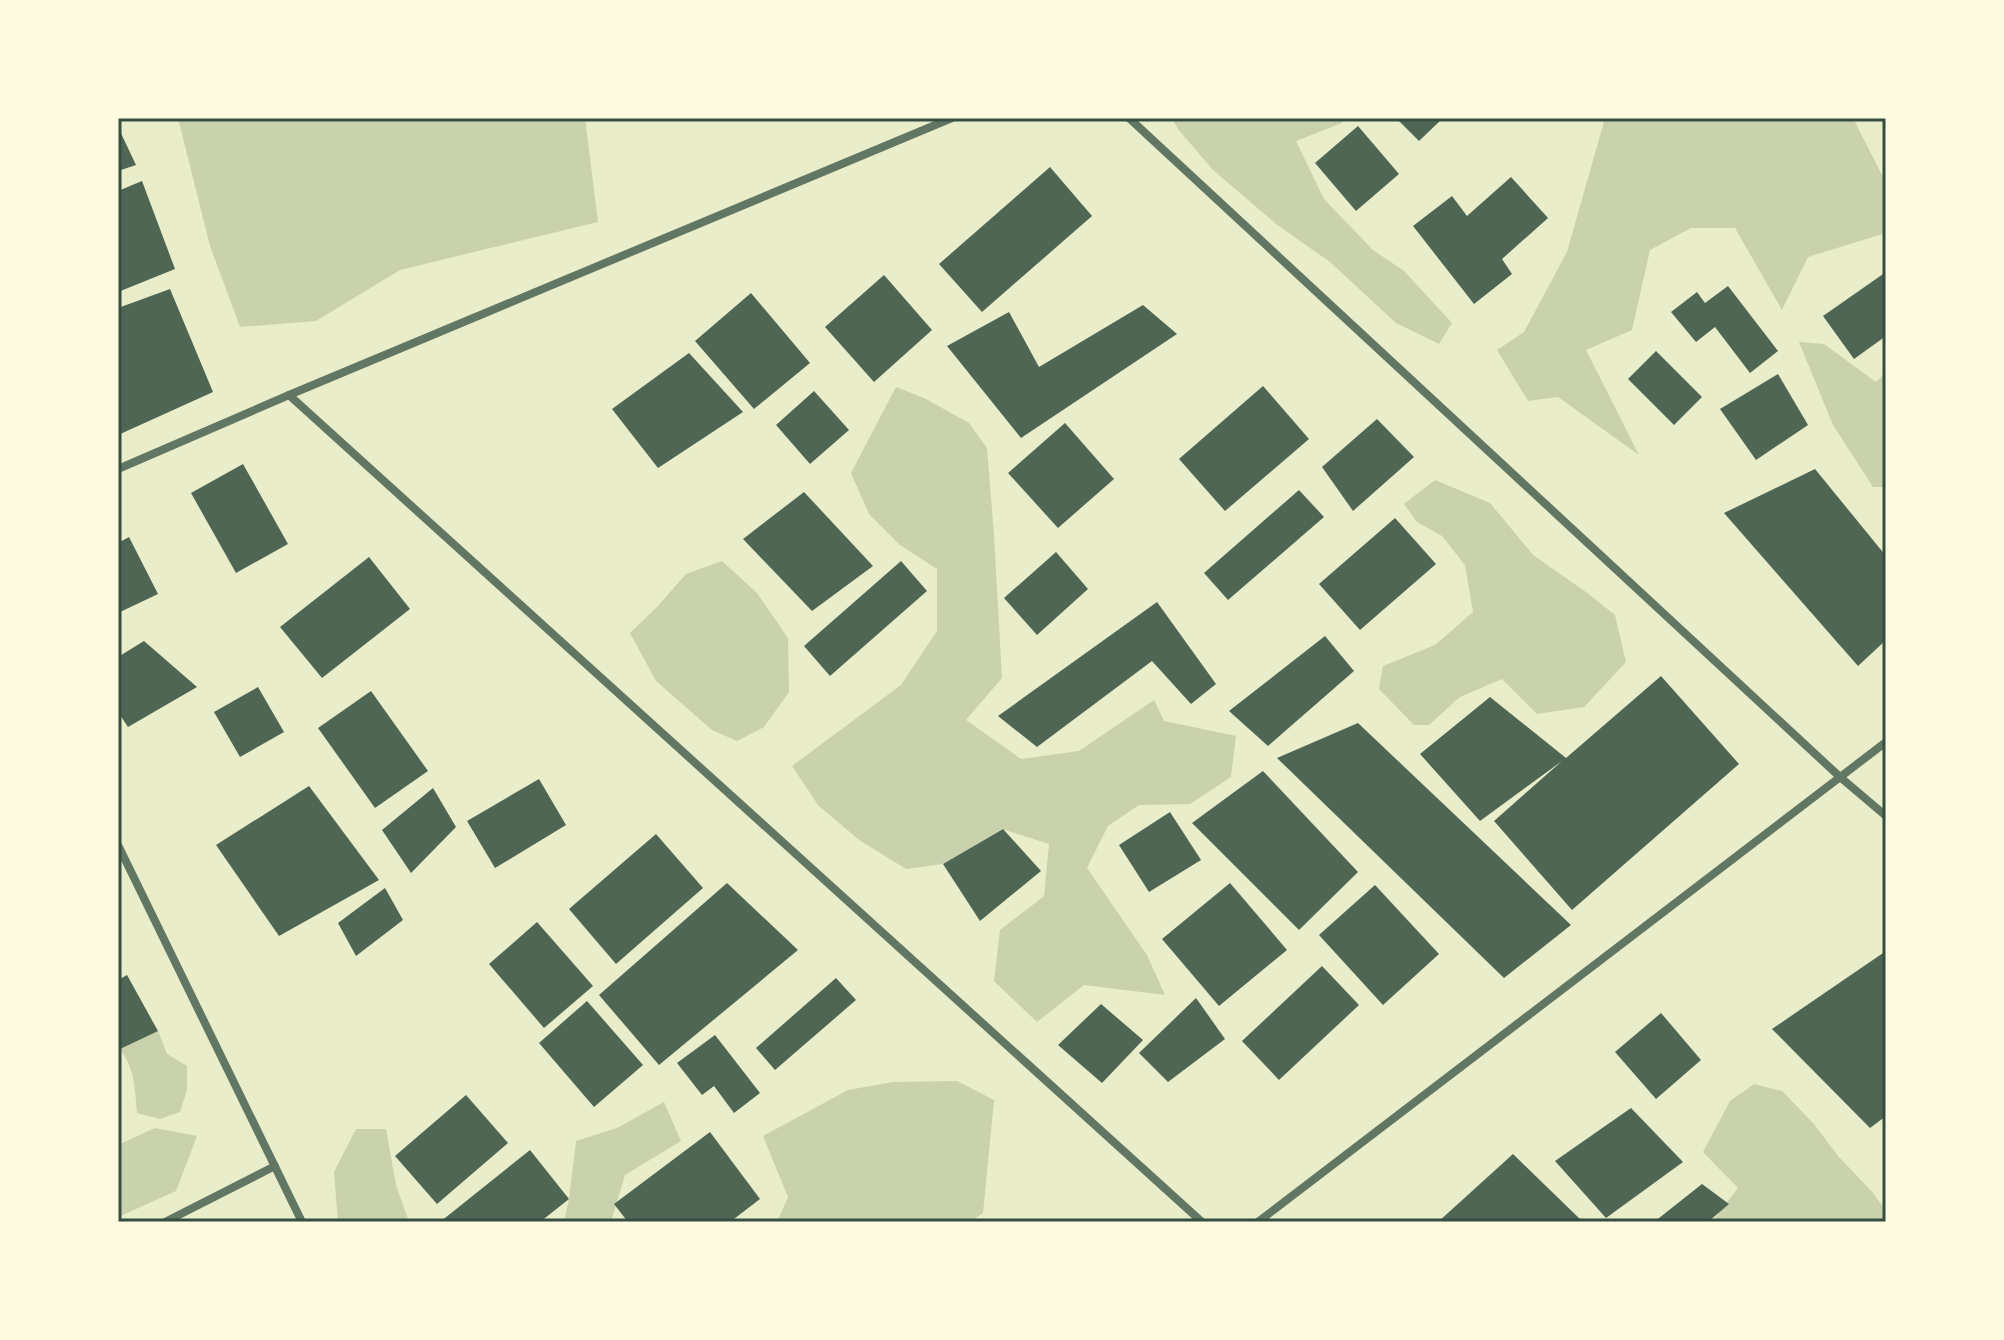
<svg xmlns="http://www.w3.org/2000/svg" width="2004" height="1340" font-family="'Fira Sans Condensed',sans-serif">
  <rect width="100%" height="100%" fill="#e9edc9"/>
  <g fill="#cad2ad">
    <polygon points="178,118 585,118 598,222 400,270 316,321 240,327 210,246"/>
    <polygon points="1172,118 1343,118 1342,123 1296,141 1324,199 1373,250 1404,271 1452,323 1439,344 1396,323 1330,262 1276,224 1212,169 1178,129"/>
    <polygon points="1605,118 1853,118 1886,183 1886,233 1808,257 1782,310 1735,228 1691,228 1650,250 1632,330 1586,350 1639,455 1558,397 1528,401 1497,350 1524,332 1567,252"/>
    <polygon points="1799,342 1824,344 1876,382 1886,372 1886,487 1873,487 1833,425"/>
    <polygon points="896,387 924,398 969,423 987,448 994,535 1002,678 966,720 1021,759 1079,751 1154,700 1164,721 1236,736 1231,777 1190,804 1139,805 1108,826 1087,868 1147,955 1165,995 1084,985 1037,1022 994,981 1000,930 1044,896 1049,844 1002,829 943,864 906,869 859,840 818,805 792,766 901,685 937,631 937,569 900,545 869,514 851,473"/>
    <polygon points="1435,480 1490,503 1533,555 1586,592 1615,615 1626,662 1584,707 1537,714 1502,679 1460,697 1429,725 1414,725 1379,689 1383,666 1435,645 1473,612 1465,565 1442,536 1417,522 1404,504"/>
    <polygon points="722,561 757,593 788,638 789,692 764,727 737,741 712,730 656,681 630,633 658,606 686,574"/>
    <path d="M134 995 158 1031 167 1054 187 1066V1090L180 1112 160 1119 137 1113C135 1090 135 1065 118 1048Z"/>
    <polygon points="957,1081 994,1100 983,1213 970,1222 777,1222 788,1197 763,1136 848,1090 893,1082"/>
    <polygon points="1754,1084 1782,1091 1814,1124 1838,1156 1873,1193 1886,1211 1886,1222 1712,1222 1738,1188 1703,1152 1730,1101"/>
    <polygon points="664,1102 681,1141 625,1175 611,1222 564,1222 569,1199 576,1141 617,1128"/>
    <polygon points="155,1128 197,1136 176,1191 118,1217 118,1145"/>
    <polygon points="356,1129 386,1129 396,1185 409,1222 338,1222 334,1172"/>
  </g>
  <g fill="#4f6655">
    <polygon points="1396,118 1443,118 1419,141"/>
    <polygon points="1358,126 1399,174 1356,211 1315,163"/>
    <polygon points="118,127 136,165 118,171"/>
    <polygon points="1050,167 1092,216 982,312 939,264"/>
    <polygon points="1511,177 1548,218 1502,259 1512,274 1474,304 1413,226 1452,196 1467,216"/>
    <polygon points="142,181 175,269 118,292 118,191"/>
    <polygon points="1886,272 1886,336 1854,359 1823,316"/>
    <polygon points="884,275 932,330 874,382 825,327"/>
    <polygon points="1728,286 1778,351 1750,373 1715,327 1696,342 1671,312 1697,292 1705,303"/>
    <polygon points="170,289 213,392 118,435 118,308"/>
    <polygon points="751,293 810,363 754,409 695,341"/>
    <polygon points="1143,305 1177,334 1021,438 947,346 1009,312 1039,367"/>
    <polygon points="1656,351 1702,397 1674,425 1628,379"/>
    <polygon points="689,353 743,412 658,468 612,409"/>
    <polygon points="1778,374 1808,425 1756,460 1720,409"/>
    <polygon points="1263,386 1309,439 1225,511 1179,459"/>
    <polygon points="814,391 849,430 810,464 776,425"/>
    <polygon points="1377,419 1414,457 1353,511 1322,467"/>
    <polygon points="1065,423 1114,479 1058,528 1008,473"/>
    <polygon points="243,464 288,544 236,573 191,493"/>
    <polygon points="1815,469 1886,556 1886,640 1858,666 1724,513"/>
    <polygon points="1299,490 1324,517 1228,600 1204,573"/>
    <polygon points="804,492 873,566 812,611 743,539"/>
    <polygon points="1395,518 1436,564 1360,630 1319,584"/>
    <polygon points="129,537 158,594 118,613 118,543"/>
    <polygon points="1056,552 1088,589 1037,635 1004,598"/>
    <polygon points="369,557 410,609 322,678 280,627"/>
    <polygon points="901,561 927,591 830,676 804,646"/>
    <polygon points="1157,602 1216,684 1191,704 1152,661 1037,747 998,716"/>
    <polygon points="1325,636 1354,671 1268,746 1229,711"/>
    <polygon points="144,641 197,687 128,727 118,712 118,657"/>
    <polygon points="1661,676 1739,764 1572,910 1494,821 1562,761 1480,821 1420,754 1490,697 1566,758"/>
    <polygon points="258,687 284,732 240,757 214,712"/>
    <polygon points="371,691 428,771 375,808 318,728"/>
    <polygon points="1358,723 1571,925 1504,978 1277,758"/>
    <polygon points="1263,771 1358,872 1299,930 1192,823"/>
    <polygon points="539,779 566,825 495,868 467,821"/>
    <polygon points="309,786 379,880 279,936 216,845"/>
    <polygon points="433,788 456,827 411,873 382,830"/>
    <polygon points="1170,812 1201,860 1149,892 1119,845"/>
    <polygon points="1003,829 1041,871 980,921 943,864"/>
    <polygon points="656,834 703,888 616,964 569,909"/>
    <polygon points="727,883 798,950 659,1065 599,995"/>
    <polygon points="1230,883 1287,950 1219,1006 1162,939"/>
    <polygon points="1375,885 1439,954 1383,1005 1319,935"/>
    <polygon points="385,888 403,920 356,956 338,923"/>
    <polygon points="537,922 593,986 544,1028 489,964"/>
    <polygon points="1886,951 1886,1116 1870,1128 1772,1029"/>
    <polygon points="1322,966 1359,1005 1279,1080 1242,1041"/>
    <polygon points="127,975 158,1031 118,1050 118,980"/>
    <polygon points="836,978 856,1000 775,1070 756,1048"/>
    <polygon points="1196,998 1225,1039 1168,1082 1139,1053"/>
    <polygon points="587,1001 643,1065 594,1107 539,1043"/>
    <polygon points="1101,1004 1143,1040 1102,1083 1058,1045"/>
    <polygon points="1661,1013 1701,1060 1656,1099 1615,1052"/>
    <polygon points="715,1035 760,1093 734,1113 714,1086 702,1095 677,1063"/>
    <polygon points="466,1095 508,1143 437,1204 395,1156"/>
    <polygon points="1631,1108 1683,1162 1606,1218 1555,1161"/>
    <polygon points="710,1132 760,1199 730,1222 628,1222 614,1204"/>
    <polygon points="530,1150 569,1199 540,1222 440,1222"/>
    <polygon points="1513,1154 1583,1222 1438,1222"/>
    <polygon points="1702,1184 1729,1204 1708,1222 1654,1222"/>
  </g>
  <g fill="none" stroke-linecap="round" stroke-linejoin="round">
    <g stroke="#617663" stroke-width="8">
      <polyline points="1129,118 1840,777 1886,816"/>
      <polyline points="289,395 1202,1222"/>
      <polyline points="118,469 289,395 952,118"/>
      <polyline points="118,845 302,1222"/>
      <polyline points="165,1222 275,1166"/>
      <polyline points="1258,1222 1886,742"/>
    </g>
  </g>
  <rect width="2004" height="1340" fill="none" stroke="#fefae0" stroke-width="240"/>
  <rect x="120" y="120" width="1764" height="1100" fill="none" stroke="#344e41" stroke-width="3"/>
</svg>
